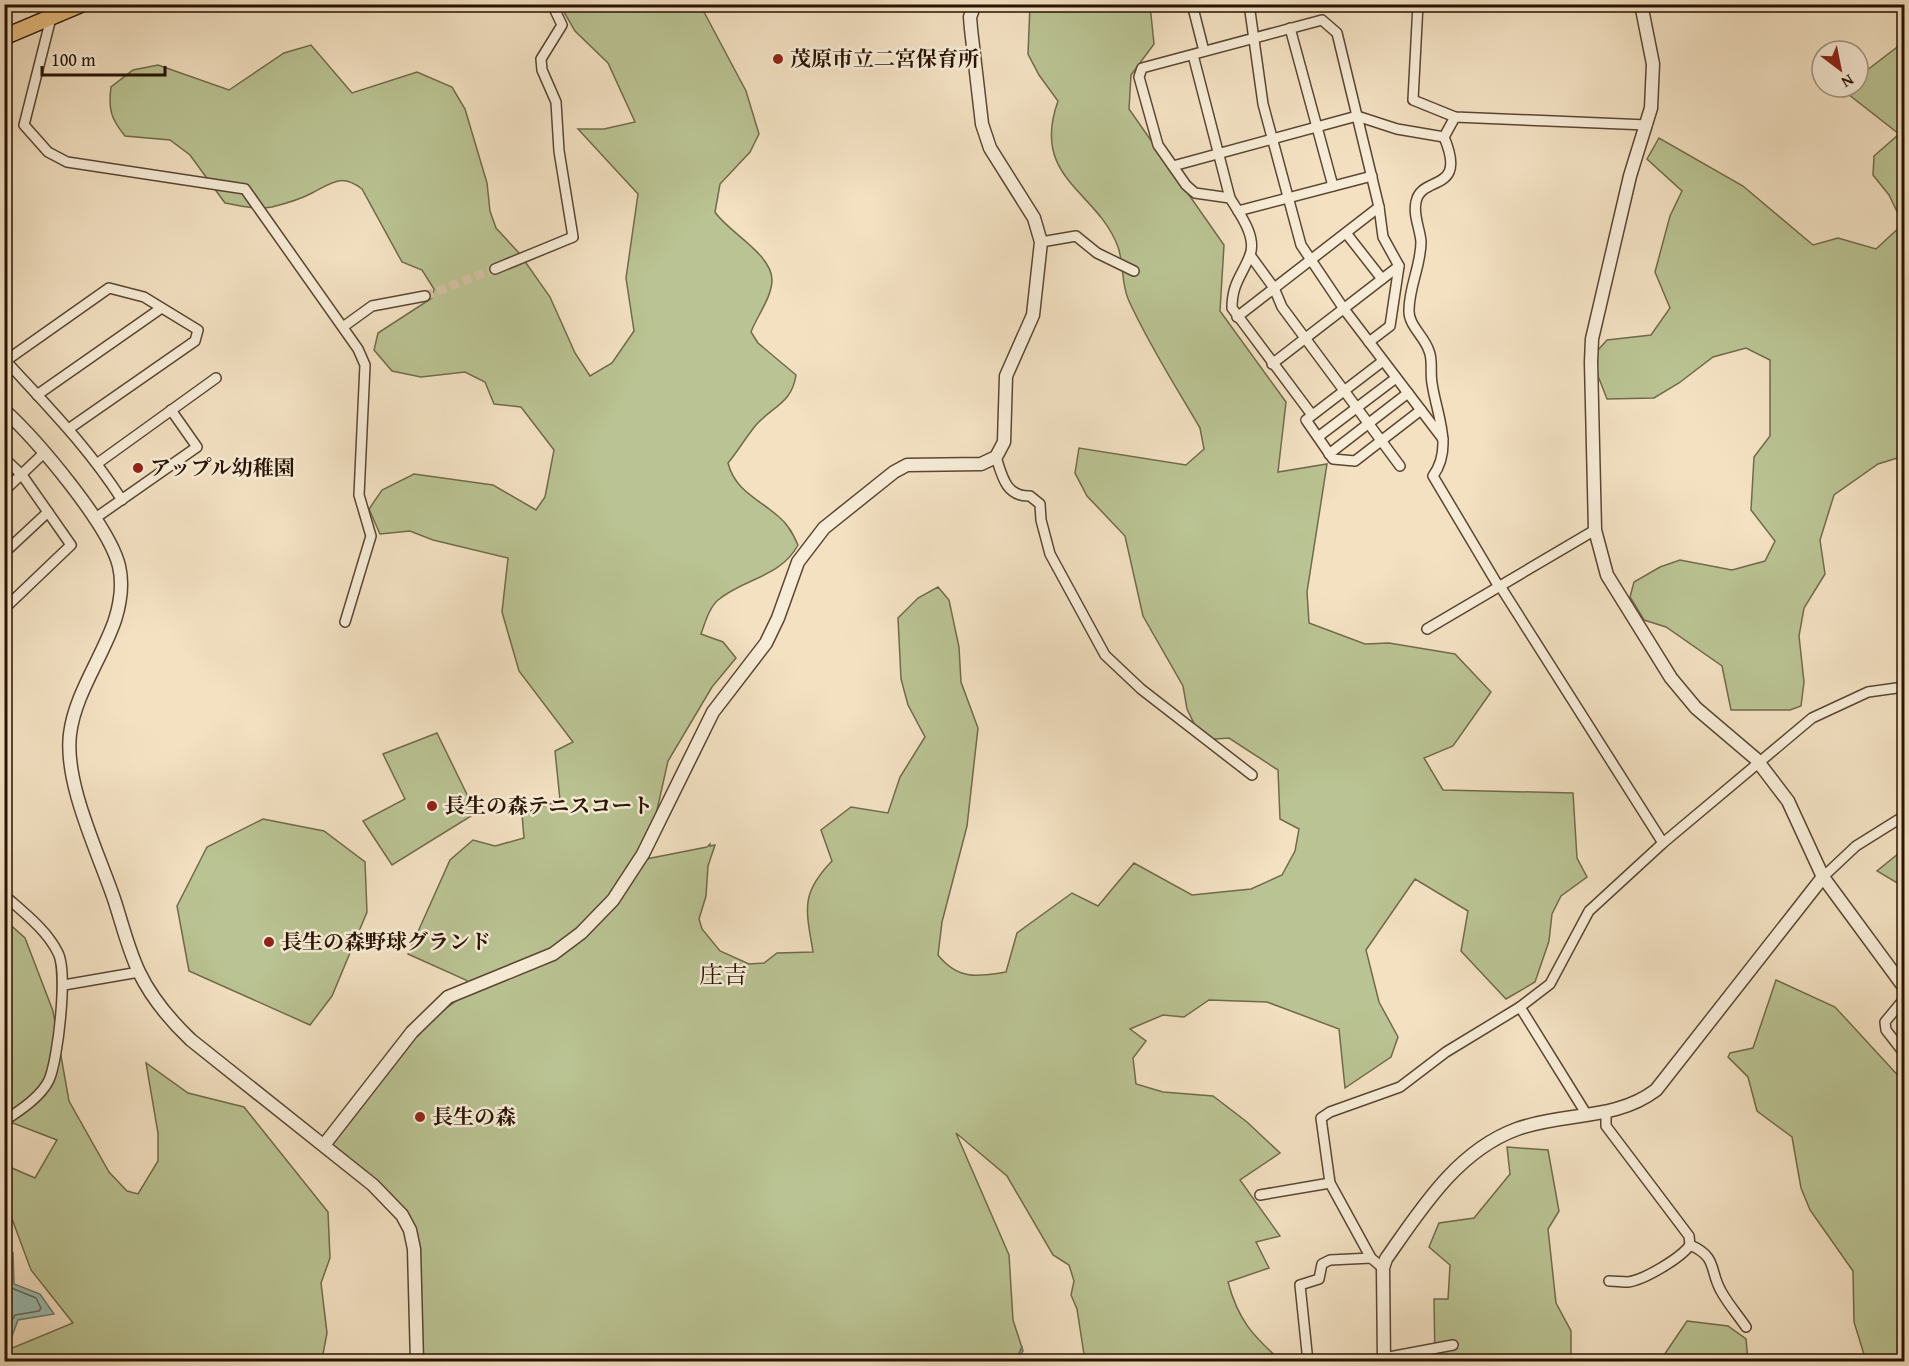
<svg xmlns="http://www.w3.org/2000/svg" width="1909" height="1366" font-family="'Gentium Book Plus','Noto Serif JP',serif">
  <rect width="100%" height="100%" fill="#f3e1c2"/>
  <filter id="stains"><feTurbulence type="fractalNoise" baseFrequency=".00333" numOctaves="4"/><feColorMatrix values="0 0 0 0 .2 0 0 0 0 .09 0 0 0 0 .02 0 0 0 .5 -.17"/></filter>
  <radialGradient id="worn" r=".72"><stop offset=".6" stop-color="#630" stop-opacity="0"/><stop offset="1" stop-color="#630" stop-opacity=".3"/></radialGradient>
  <g fill="#bac393" stroke="#716a4a" stroke-width="1.5">
    <path d="M560 5H684L704 12 746 91 759 134 750 152 720 184 715 212C728 232 772 254 772 280 772 297 757 316 751 332L758 343 796 375C792 403 773 406 756 425 746 437 738 451 728 463 735 491 759 499 779 517 788 524 793 534 798 545 780 578 744 578 718 600 709 608 705 623 701 634L723 642 736 658 712 687 668 761 646 859 707 847 710 844V846L715 845 708 866 706 896 699 919 702 929 720 951 749 964 764 963 777 953 813 952C806 909 800 894 832 861L821 830 851 807 888 813 900 777 925 737 908 705 901 679 898 618 918 598 938 587 949 600 959 647 961 682 978 728 967 826 942 922 938 955C958 980 977 977 1006 972L1017 933 1072 893 1098 906 1134 863 1192 895 1251 889 1282 875 1295 851 1299 829 1280 819 1278 770 1229 738 1202 740 1187 709 1183 686 1143 616 1125 536 1087 496 1075 473 1079 448 1186 465 1204 449 1200 428C1176 387 1149 345 1129 301 1121 285 1124 264 1118 247 1098 191 1030 179 1058 101L1039 75 1028 54 1030 5H1150L1154 44 1131 75 1129 109 1224 245 1220 311 1286 402 1278 472 1327 464 1307 592 1309 623 1365 644 1389 643 1455 654 1491 692 1453 746 1424 758 1443 790 1573 793 1577 858 1587 877 1561 896 1552 914 1549 941 1535 982 1506 999 1461 951 1468 911 1415 879 1366 950 1379 1002 1398 1037 1391 1057 1345 1088 1339 1029 1267 1002 1209 1000 1184 1017 1163 1015 1130 1029 1146 1041 1133 1058 1136 1084 1163 1092 1213 1096 1247 1122 1280 1153 1240 1180 1280 1236 1256 1242 1269 1268 1228 1282C1238 1320 1253 1336 1281 1361H1085L1077 1309 1071 1295 1074 1281 1069 1265 1053 1255 1007 1176 956 1133 1009 1255 1013 1320 1023 1351 1017 1361H422L414 1235 330 1143C371 1091 415 1019 475 990L466 980 408 954 450 860 473 840 495 846 524 838 522 814 560 800 555 751 573 742 519 671 502 612 508 558 433 540 410 531 380 534 369 509 382 490 414 474 493 485 536 510 545 497 554 450 521 407 494 404 485 382 465 372 421 377 392 371 374 350 378 333 432 298 434 289 422 270 402 262 362 189C341 173 332 183 312 193 301 199 284 204 272 207 256 210 241 206 225 203L190 155 170 140 125 136C111 119 108 109 111 87L133 70 158 65 229 90 284 53 311 45 352 93 417 72 452 87 465 109 487 183 490 211 496 228 519 253 550 297 575 353 590 376 612 363 634 331 626 278 638 194 578 129H604L635 122 608 63 575 31Z"/>
    <polygon points="1900,45 1904,48 1904,456 1878,464 1834,495 1820,540 1825,574 1804,608 1799,636 1804,682 1801,706 1790,710 1731,710 1722,666 1666,627 1644,620 1630,597 1634,582 1660,567 1680,560 1732,570 1765,561 1775,541 1751,510 1754,457 1770,436 1770,360 1746,348 1713,357 1679,383 1654,398 1607,399 1591,358 1607,340 1651,335 1670,308 1655,272 1670,216 1682,191 1647,159 1659,138 1743,186 1813,245 1838,238 1876,249 1903,224 1889,195 1873,175 1874,156 1899,134 1839,87 1858,87 1858,77"/>
    <polygon points="437,733 476,813 392,865 363,821 405,799 383,754"/>
    <polygon points="263,819 324,831 365,862 367,912 332,996 310,1025 189,971 177,906 207,847"/>
    <polygon points="1904,849 1904,887 1877,871"/>
    <polygon points="5,920 25,938 53,1011 69,1101 109,1172 127,1191 138,1194 158,1161 158,1133 146,1063 188,1093 244,1107 328,1212 330,1258 321,1283 327,1333 323,1354 316,1362 5,1361 5,1351 73,1323 31,1270 5,1200 5,1165 35,1178 57,1140 5,1120"/>
    <polygon points="1776,980 1835,1007 1904,1082 1904,1361 1866,1361 1854,1322 1853,1271 1810,1210 1801,1188 1792,1137 1757,1111 1748,1077 1728,1057 1730,1053 1753,1048"/>
    <polygon points="1507,1147 1548,1150 1559,1211 1548,1229 1556,1303 1571,1331 1571,1361 1435,1361 1434,1299 1448,1299 1450,1265 1429,1247 1439,1223 1474,1218 1510,1174"/>
    <polygon points="1687,1321 1728,1326 1746,1339 1748,1361 1660,1361"/>
  </g>
  <polygon fill="#9bbeb3" stroke="#6d796c" stroke-width="1.5" points="4,1246 13,1253 14,1284 40,1294 54,1314 18,1320 11,1339 5,1338"/>
  <g fill="none" stroke-linecap="round" stroke-linejoin="round">
    <polyline stroke="#62685a" stroke-width="1.5" points="4,1254 9,1287 36,1298 41,1308 39,1311 15,1315 4,1333"/>
    <polyline stroke="#6d796c" stroke-width="2" points="1015,1362 1022,1347"/>
    <polyline stroke="#d5c2a5" stroke-width="9" stroke-dasharray="9 4.5" stroke-linecap="butt" points="425,296 495,269"/>
    <g stroke="#5b4632" stroke-width="12">
      <g id="minor">
        <polyline points="1192,4 1204,51"/>
        <polyline points="1249,4 1263,104 1301,245 1344,309 1443,439"/>
        <polyline points="1418,4 1413,100 1455,117 1647,125"/>
        <polyline points="51,18 24,125 48,152 67,162 245,189 358,349 365,365 359,495 371,536 345,622"/>
        <polyline points="1290,28 1333,186"/>
        <polyline points="1193,55 1230,198"/>
        <path d="M1455 117 1444 137C1468 194 1421 174 1416 202 1413 216 1420 228 1421 242 1421 265 1409 287 1409 310 1408 325 1425 337 1429 351 1433 360 1430 372 1432 383 1436 413 1454 447 1433 476L1499 587"/>
        <polyline points="1173,166 1357,116 1397,129 1444,137"/>
        <polyline points="1238,211 1372,176"/>
        <polyline points="1346,233 1382,279"/>
        <polyline points="1041,242 1076,236 1097,253 1134,271"/>
        <polyline points="1250,255 1274,288 1282,307 1400,466"/>
        <polyline points="495,269 573,237 559,151 556,102 542,70 541,59 562,25 552,4"/>
        <polyline points="1237,317 1379,207"/>
        <polyline points="343,327 372,306 425,296"/>
        <path d="M6 361C49 408 87 446 122 500"/>
        <polyline points="1383,361 1306,420 1333,459 1355,461 1421,410"/>
        <polyline points="4,362 109,288 144,297 198,330 195,341 70,428"/>
        <polyline points="1272,364 1399,266"/>
        <polyline points="37,395 160,309"/>
        <path d="M1312 415 1232 308C1232 283 1242 276 1250 255 1257 236 1239 213 1230 198L1195 193 1186 185 1158 145 1139 77 1142 68 1322 20 1337 33 1379 207 1383 237 1399 266 1390 326 1369 342"/>
        <polyline points="1318,437 1396,378"/>
        <polyline points="1329,454 1408,393"/>
        <path d="M996 457C1002 476 1006 497 1030 496L1040 504 1041 520 1050 554 1105 655 1141 689 1252 775"/>
        <polyline points="4,458 22,475 71,545 4,609"/>
        <polyline points="98,463 216,378"/>
        <polyline points="4,491 45,452"/>
        <polyline points="94,519 197,447 171,410"/>
        <polyline points="4,553 48,512"/>
        <polyline points="1500,586 1663,843"/>
        <polyline points="1427,629 1595,530"/>
        <polyline points="1823,877 1856,846 1904,816"/>
        <path d="M4 895C23 912 47 930 58 953 68 972 58 1060 49 1080 41 1097 19 1111 4 1121"/>
        <polyline points="64,985 139,972"/>
        <polyline points="1904,999 1885,1022 1886,1030 1904,1053"/>
        <polyline points="1520,1007 1587,1115"/>
        <path d="M1606 1114V1126L1689 1236 1690 1245C1681 1258 1644 1280 1628 1282 1622 1282 1615 1281 1609 1281"/>
        <polyline points="1260,1195 1330,1183"/>
        <path d="M1690 1245C1718 1257 1709 1270 1721 1291 1728 1304 1738 1315 1746 1327"/>
        <polyline points="1383,1268 1371,1258 1330,1183 1321,1118 1330,1112 1400,1087 1446,1052 1520,1007 1550,984 1589,911 1663,843 1812,718 1868,692 1904,687"/>
        <polyline points="1384,1358 1453,1345"/>
        <polyline points="1308,1362 1300,1285 1319,1279 1322,1264 1330,1260 1371,1258"/>
      </g>
    </g>
    <g stroke="#5b4632" stroke-width="15">
      <g id="tertiary">
        <polyline points="1641,4 1653,64 1651,108 1630,176 1592,339 1591,362 1595,530 1607,575 1671,678 1696,708 1756,759 1788,801 1823,877 1904,987"/>
        <path d="M4 410C37 440 109 525 119 566 123 583 120 604 115 620 102 658 75 694 70 734 64 783 98 852 114 899 122 923 128 949 139 972 151 997 171 1021 191 1040L373 1185 402 1215 410 1230 414 1249 417 1362"/>
        <polyline points="324,1145 412,1032 448,997 553,954 581,933 613,900 643,854 713,712 766,643 778,618 798,562 824,528 894,472 907,465 981,464 996,457 1004,442 1006,376 1033,315 1041,242 1034,218 990,148 982,124 971,29 970,17 975,4"/>
        <path d="M1384 1362 1383 1268 1386 1259C1421 1209 1457 1151 1517 1129 1564 1112 1615 1121 1656 1090L1823 877"/>
      </g>
    </g>
    <g stroke="#281202" stroke-width="18">
      <polyline id="primary" points="4,37 82,4"/>
    </g>
    <use href="#minor" stroke="#f7ecd7" stroke-width="9"/>
    <use href="#tertiary" stroke="#f7ecd7" stroke-width="12"/>
    <use href="#primary" stroke="#eac081" stroke-width="15"/>
  </g>
  <g fill="#8f2418" stroke="#f7ecd7" stroke-width="2">
    <circle cx="778" cy="59" r="6"/>
    <circle cx="138" cy="468" r="6"/>
    <circle cx="432" cy="806" r="6"/>
    <circle cx="269" cy="942" r="6"/>
    <circle cx="420" cy="1117" r="6"/>
  </g>
  <g text-anchor="middle" stroke-width="5" stroke-linejoin="round" paint-order="stroke">
    <g font-size="21" font-weight="bold" fill="#281202" stroke="#f7ecd7" text-anchor="start">
      <text x="790" y="66">茂原市立二宮保育所</text>
      <text x="150" y="475">アップル幼稚園</text>
      <text x="444" y="813">長生の森テニスコート</text>
      <text x="281" y="949">長生の森野球グランド</text>
      <text x="432" y="1124">長生の森</text>
    </g>
    <g font-size="24" fill="#281202" stroke="#f7ecd7">
      <text x="723" y="983">庄吉</text>
    </g>
  </g>
  <rect width="1909" height="1366" fill="none" stroke="#f3e1c2" stroke-width="24"/>
  <rect x="6" y="6" width="1897" height="1354" fill="none" stroke="#281202" stroke-width="3"/>
  <rect x="12" y="12" width="1885" height="1342" fill="none" stroke="#281202" stroke-width="1.5"/>
  <g transform="translate(1840 69) rotate(148)"><circle r="28" fill="#f7ecd7" stroke="#a49582" stroke-width="1.5"/>
  <path d="M0-4.5L10 22L0 15L-10 22Z" fill="#8f2418"/>
  <text y="-9" font-size="16" font-weight="bold" text-anchor="middle" fill="#281202">N</text>
  </g>
  <path d="M42 66v9h123v-9" fill="none" stroke="#281202" stroke-width="3"/>
  <text x="51" y="66" font-size="18" fill="#281202" stroke="#f7ecd7" stroke-width="4.5" paint-order="stroke">100 m</text>
  <rect width="100%" height="100%" filter="url(#stains)"/>
  <rect width="100%" height="100%" fill="url(#worn)"/>
</svg>
